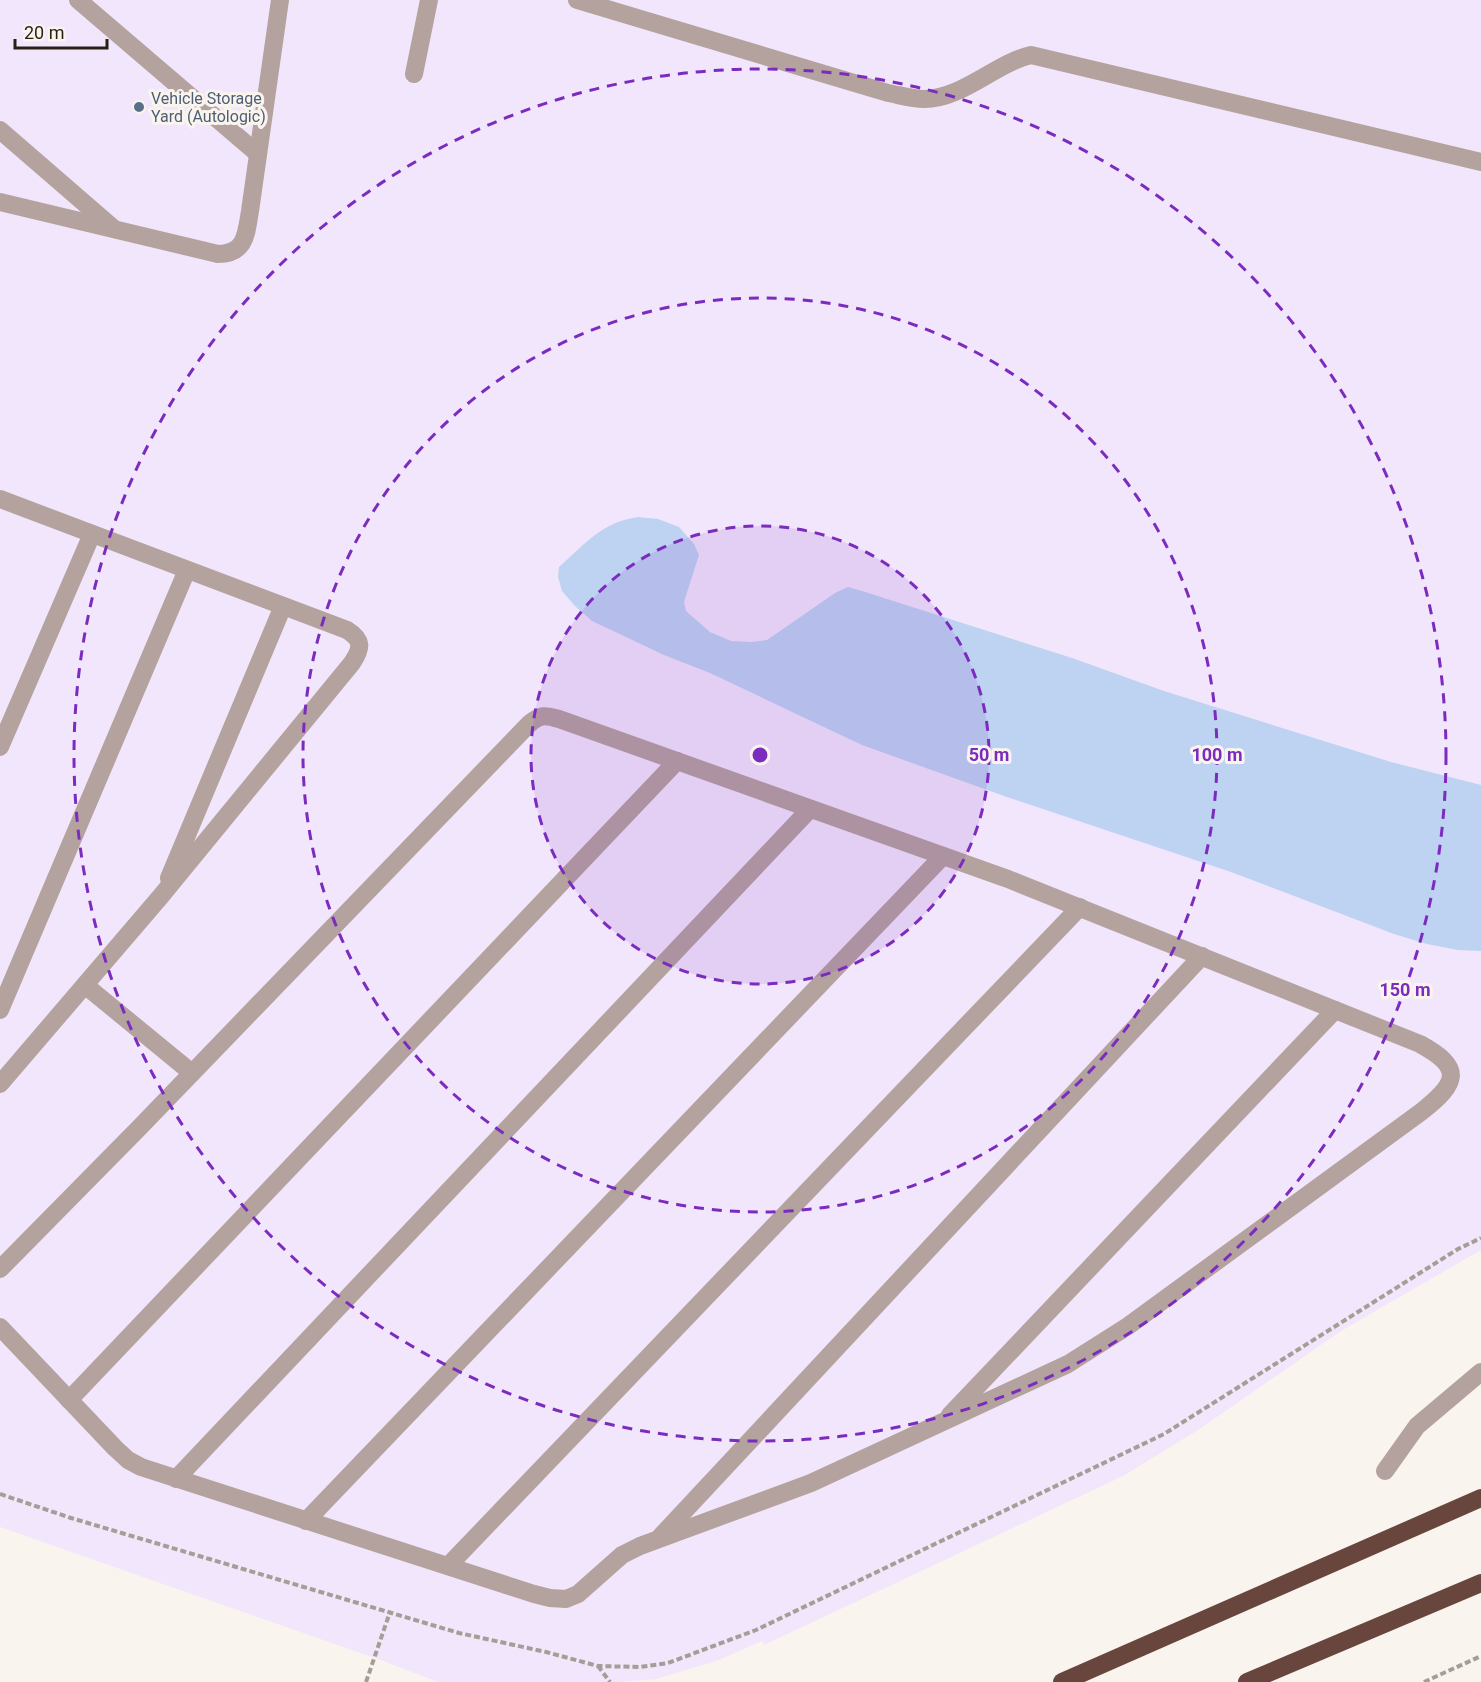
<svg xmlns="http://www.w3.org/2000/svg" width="1481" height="1682" font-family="Roboto,sans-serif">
  <rect width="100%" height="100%" fill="#faf4ee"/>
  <polygon fill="#f1e6fb" points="0,0 1481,0 1481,1250 1341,1331 1198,1430 1123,1476 764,1645 762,1641 719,1660 656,1679 619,1682 438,1682 386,1662 0,1527"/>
  <path fill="#bed2f1" d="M638 517 658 519 679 527 694 544 699 555 684 602 686 611 710 632 731 641 751 642 767 640 835 593 848 587 862 591 1072 658 1164 691 1391 762 1481 785V951L1458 950 1427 944 1394 934 1231 872 1004 796 862 745 710 673 664 655 592 621 575 606 562 591 558 577 559 567C585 544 602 522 638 517Z"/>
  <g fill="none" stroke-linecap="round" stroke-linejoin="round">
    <g stroke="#a69d96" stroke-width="4" stroke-dasharray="6 3" stroke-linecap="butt">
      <polyline points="0,1494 71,1518 459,1633 546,1652 598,1666 640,1667 668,1663 756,1630 1164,1434 1458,1249 1481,1238"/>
      <polyline points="598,1666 610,1682"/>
      <polyline points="366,1682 390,1612"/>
      <polyline points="1424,1682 1481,1656"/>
    </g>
    <g stroke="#b4a29e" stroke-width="18">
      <polyline points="78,0 258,154"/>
      <path d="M577 0 888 93C899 95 912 99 924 99 962 99 996 63 1031 55L1481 162"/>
      <polyline points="414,74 429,0"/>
      <polyline points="0,130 112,227"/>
      <path d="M0 202 218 254C246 254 246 234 250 211L280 0"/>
      <path d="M0 499 347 630C363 640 362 648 352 663L161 896 0 1084"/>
      <polyline points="0,747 92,534"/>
      <polyline points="169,878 283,606"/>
      <polyline points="86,986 192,1073"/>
      <polyline points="0,1010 187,570"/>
      <path d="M0 1269 140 1127 529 724C541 714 545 715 559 719L1008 879 1420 1044C1464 1068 1458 1083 1421 1112L1128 1326 1068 1364 811 1483 640 1546 622 1555 578 1594 566 1599 550 1598 534 1594 141 1467 128 1460 115 1448 0 1327"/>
      <polyline points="69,1400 677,761"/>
      <polyline points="950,1415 1335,1010"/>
      <polyline points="1385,1471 1417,1426 1481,1372"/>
      <polyline points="176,1479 810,809"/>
      <polyline points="306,1521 943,856"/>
      <polyline points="661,1536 1202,956"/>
      <polyline points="448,1566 1080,907"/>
    </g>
    <g stroke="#68463e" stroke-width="18">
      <polyline points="1062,1682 1481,1498"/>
      <polyline points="1247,1682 1481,1583"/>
    </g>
  </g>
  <circle cx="760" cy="755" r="229" fill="#7b2cbf" fill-opacity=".12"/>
  <g fill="none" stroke="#7b2cbf" stroke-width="3" stroke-dasharray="10 8">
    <circle cx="760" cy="755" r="229"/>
    <circle cx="760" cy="755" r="457"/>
    <circle cx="760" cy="755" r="686"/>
  </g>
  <circle fill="#5c6f8a" stroke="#faf4ee" stroke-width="2" cx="139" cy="107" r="6"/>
  <g text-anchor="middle" stroke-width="6" stroke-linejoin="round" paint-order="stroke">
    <g font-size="16" fill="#4e5e75" stroke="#faf4ee" text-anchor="start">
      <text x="151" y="104">Vehicle Storage<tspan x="151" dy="18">Yard (Autologic)</tspan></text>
    </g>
  </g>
  <circle cx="760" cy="755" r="9" fill="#7b2cbf" stroke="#faf4ee" stroke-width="3"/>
  <g font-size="18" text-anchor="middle" font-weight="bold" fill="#7b2cbf" stroke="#faf4ee" stroke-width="6" stroke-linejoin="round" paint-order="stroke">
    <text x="989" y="761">50 m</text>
    <text x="1217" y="761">100 m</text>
    <text x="1405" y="996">150 m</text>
  </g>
  <path d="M15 39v9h92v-9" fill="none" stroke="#2b1f15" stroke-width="3"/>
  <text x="24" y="39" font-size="18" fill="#2b1f15" stroke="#faf4ee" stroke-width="4.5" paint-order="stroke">20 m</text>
</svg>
